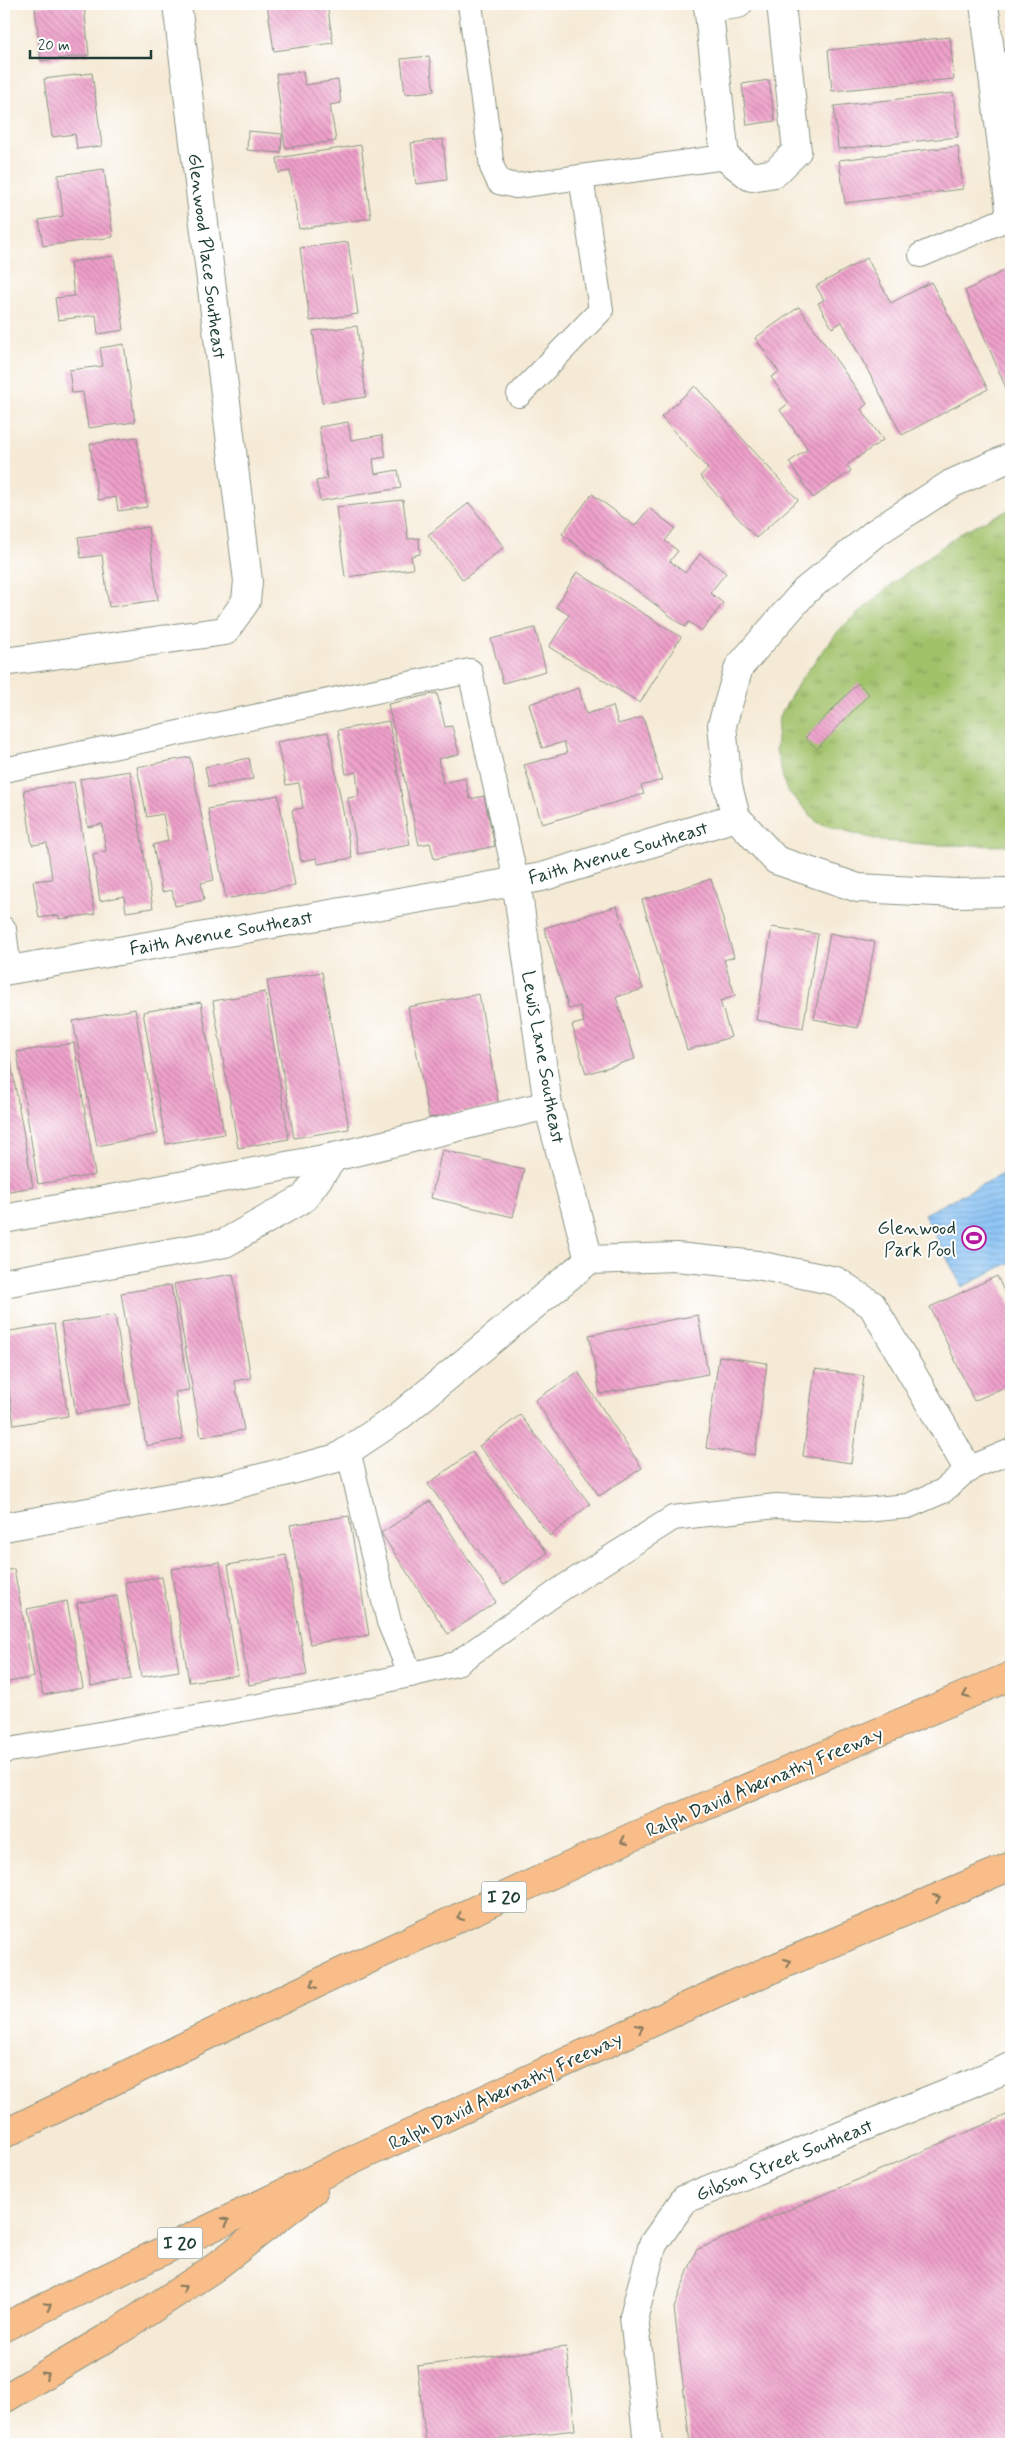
<svg xmlns="http://www.w3.org/2000/svg" width="1015" height="2448" font-family="Mynerve,sans-serif">
  <defs>
    <pattern id="park-tufts" width="24" height="20" patternUnits="userSpaceOnUse" patternTransform="scale(1.25)"><rect width="24" height="20" fill="#a2c26a"/><path d="M3 7l-1-3M5 7V3M7 7l1-3M15 17l-1-3M17 17v-4M19 17l1-3" fill="none" stroke="#839f58"/></pattern>
    <pattern id="water-rules" width="6" height="5" patternUnits="userSpaceOnUse" patternTransform="scale(1.25)"><rect width="6" height="5" fill="#80bdf3"/><path d="M0 2.5h6" fill="none" stroke="#689bc6"/></pattern>
    <pattern id="building-back-hatch" width="6" height="6" patternUnits="userSpaceOnUse" patternTransform="scale(1.25)"><rect width="6" height="6" fill="#efa0ca"/><path d="M-1 5l2 2M0 0l6 6M5-1l2 2" fill="none" stroke="#c184a5"/></pattern>
  </defs>
  <rect width="100%" height="100%" fill="#fff"/>
  <filter id="ink" filterUnits="userSpaceOnUse"><feTurbulence type="fractalNoise" baseFrequency=".02" numOctaves="2"/><feDisplacementMap in="SourceGraphic" scale="10" xChannelSelector="R" yChannelSelector="G"/><feConvolveMatrix kernelMatrix="1 2 1 2 8 2 1 2 1" color-interpolation-filters="sRGB"/></filter>
  <filter id="wash" filterUnits="userSpaceOnUse"><feTurbulence type="fractalNoise" baseFrequency=".0096" numOctaves="4" result="noise"/><feDisplacementMap in="SourceGraphic" scale="20" xChannelSelector="R" yChannelSelector="G"/><feGaussianBlur stdDeviation="1.12" result="paint"/><feColorMatrix in="noise" values="0 0 0 0 0 0 0 0 0 0 0 0 0 0 0 0 0 1.4 0 .05"/><feComposite in="paint" operator="in"/></filter>
  <g filter="url(#wash)">
    <rect width="100%" height="100%" fill="#f5ead6"/>
    <polygon fill="url(#park-tufts)" stroke="#60804f" points="1011,509 1011,846 937,845 882,841 818,823 786,789 776,750 779,717 801,679 840,629 897,580 965,530"/>
    <polygon fill="url(#water-rules)" stroke="#507d94" points="1011,1170 1011,1262 962,1287 924,1214"/>
    <g id="blocks">
      <g fill="url(#building-back-hatch)">
        <polygon points="55,4 84,4 89,55 41,61 35,7"/>
        <polygon points="267,4 327,4 333,43 274,51"/>
        <polygon points="950,37 954,79 832,91 828,50"/>
        <polygon points="429,56 434,91 405,94 401,59"/>
        <polygon points="303,71 305,85 338,80 341,103 330,105 336,141 285,148 276,74"/>
        <polygon points="92,73 102,146 77,149 75,134 52,137 44,79"/>
        <polygon points="769,80 775,121 747,125 742,84"/>
        <polygon points="953,93 958,137 838,149 834,106"/>
        <polygon points="248,131 282,134 281,153 247,150"/>
        <polygon points="443,139 447,180 416,184 411,143"/>
        <polygon points="361,145 371,218 299,229 290,171 279,173 277,158"/>
        <polygon points="958,146 963,189 845,203 839,160"/>
        <polygon points="104,169 113,237 43,246 39,220 63,216 58,175"/>
        <polygon points="348,242 358,314 310,321 300,248"/>
        <polygon points="114,256 124,330 98,334 96,315 58,320 55,298 74,296 70,262"/>
        <polygon points="867,258 891,303 931,282 988,389 902,435 842,322 832,328 818,303 824,300 816,286"/>
        <polygon points="1011,267 1011,400 965,291"/>
        <polygon points="799,307 867,404 861,409 883,440 847,465 851,471 813,498 789,462 808,449 780,410 789,403 771,377 779,372 755,338"/>
        <polygon points="357,326 366,397 322,403 313,331"/>
        <polygon points="124,344 135,422 88,428 83,392 72,393 69,370 103,366 100,348"/>
        <polygon points="695,386 798,500 756,538 700,476 708,469 661,417"/>
        <polygon points="348,422 351,440 382,435 386,457 373,459 375,474 398,470 401,488 320,501 316,481 327,479 319,427"/>
        <polygon points="137,437 147,507 118,511 116,497 98,500 90,444"/>
        <polygon points="592,494 635,526 649,508 675,528 665,541 678,551 670,561 685,573 700,554 726,573 710,593 723,603 702,631 689,622 685,627 562,534"/>
        <polygon points="403,500 408,539 419,538 420,554 411,556 413,569 345,577 336,507"/>
        <polygon points="469,503 504,547 463,580 428,535"/>
        <polygon points="148,527 158,600 109,607 102,555 81,558 78,537"/>
        <polygon points="577,572 681,637 640,703 549,647 569,615 556,607"/>
        <polygon points="535,628 546,671 503,683 491,639"/>
        <polygon points="858,683 869,694 817,749 805,738"/>
        <polygon points="579,688 586,714 613,706 618,724 643,717 662,780 641,786 644,794 542,824 524,765 567,753 564,742 542,748 529,704"/>
        <polygon points="437,693 445,727 452,726 459,754 438,759 443,783 465,778 470,799 484,796 495,846 434,859 430,843 419,845 388,704"/>
        <polygon points="389,721 410,845 358,854 348,798 359,796 356,772 346,774 338,730"/>
        <polygon points="328,732 352,858 318,864 317,858 301,861 292,810 303,808 299,783 286,785 277,742"/>
        <polygon points="190,757 214,880 201,883 204,900 175,906 172,890 162,892 153,845 168,841 163,814 147,817 137,767"/>
        <polygon points="249,758 253,779 209,787 205,767"/>
        <polygon points="130,771 153,908 126,912 124,896 100,901 93,854 106,851 102,824 88,827 80,779"/>
        <polygon points="74,782 95,914 59,919 59,915 39,918 33,881 52,879 47,843 32,845 24,790"/>
        <polygon points="278,795 295,885 226,899 208,809"/>
        <polygon points="711,879 734,957 724,960 735,996 720,1001 731,1037 687,1050 642,900"/>
        <polygon points="617,906 643,989 616,997 635,1059 586,1074 572,1025 584,1022 580,1006 569,1009 544,928"/>
        <polygon points="772,927 818,934 803,1028 756,1020"/>
        <polygon points="830,933 875,942 858,1028 814,1019"/>
        <polygon points="322,972 349,1129 294,1138 267,981"/>
        <polygon points="265,992 289,1139 238,1148 213,1001"/>
        <polygon points="479,994 499,1106 429,1118 408,1007"/>
        <polygon points="201,1002 224,1134 166,1144 143,1012"/>
        <polygon points="135,1009 158,1134 97,1146 73,1021"/>
        <polygon points="74,1043 95,1175 38,1184 17,1052"/>
        <polygon points="10,1057 33,1187 4,1192 4,1058"/>
        <polygon points="442,1150 524,1169 513,1217 431,1198"/>
        <polygon points="233,1274 251,1378 235,1381 244,1430 201,1437 174,1284"/>
        <polygon points="997,1276 1011,1306 1011,1384 974,1401 930,1307"/>
        <polygon points="171,1285 189,1390 175,1392 183,1439 146,1446 121,1293"/>
        <polygon points="115,1315 130,1404 76,1414 61,1323"/>
        <polygon points="698,1315 708,1374 600,1394 589,1335"/>
        <polygon points="54,1324 68,1416 14,1425 4,1358 4,1332"/>
        <polygon points="719,1356 767,1363 755,1455 706,1448"/>
        <polygon points="815,1369 864,1376 851,1463 803,1456"/>
        <polygon points="578,1372 642,1468 599,1496 535,1400"/>
        <polygon points="520,1415 590,1504 550,1536 479,1446"/>
        <polygon points="472,1452 547,1553 504,1585 428,1484"/>
        <polygon points="430,1501 496,1602 448,1634 381,1533"/>
        <polygon points="349,1516 369,1635 310,1644 290,1525"/>
        <polygon points="286,1555 307,1675 249,1685 228,1565"/>
        <polygon points="220,1562 238,1675 189,1682 171,1569"/>
        <polygon points="14,1569 34,1677 4,1683 4,1571"/>
        <polygon points="162,1577 179,1671 141,1677 125,1582"/>
        <polygon points="117,1596 131,1679 91,1686 77,1603"/>
        <polygon points="67,1601 83,1688 43,1695 27,1609"/>
        <polygon points="1011,2113 1011,2444 690,2444 674,2308 696,2250"/>
        <polygon points="566,2347 575,2430 461,2444 426,2444 417,2366"/>
      </g>
    </g>
  </g>
  <g filter="url(#ink)">
    <use href="#blocks" fill-opacity="0" stroke="#8a9485" stroke-width="1"/>
    <g fill="none" stroke-linecap="round" stroke-linejoin="round">
      <g stroke="#8a9485" stroke-width="26">
        <g id="service">
          <polyline points="470,4 492,167 499,182 516,186 725,157"/>
          <polyline points="921,255 1011,217"/>
          <polyline points="519,395 601,310 581,177"/>
          <polyline points="4,770 470,671 516,880"/>
          <polyline points="4,929 9,970"/>
          <polyline points="348,1450 389,1622 411,1675"/>
          <polyline points="4,1751 327,1694 456,1664 564,1587 673,1518 776,1506 865,1510 908,1506 943,1491 968,1469 1011,1451"/>
        </g>
      </g>
      <g stroke="#8a9485" stroke-width="30">
        <g id="minor">
          <polyline points="708,4 725,157 751,177 775,173 797,151 781,4"/>
          <polyline points="984,4 1011,217"/>
          <polyline points="708,8 738,4"/>
          <polyline points="4,662 225,631 246,601 248,581 177,4"/>
          <polyline points="736,817 776,860 858,888 956,893 1011,892"/>
          <polyline points="516,880 548,1105 589,1260"/>
          <polyline points="4,971 542,877 736,817 728,786 722,725 739,667 805,591 875,533 951,484 1011,457"/>
          <polyline points="4,1219 334,1157 548,1105"/>
          <polyline points="4,1283 225,1243 304,1198 334,1157"/>
          <polyline points="4,1527 223,1488 337,1458 397,1418 589,1260 676,1257 757,1265 836,1281 872,1305 968,1469"/>
          <polyline points="648,2444 634,2316 653,2244 685,2199 1011,2067"/>
        </g>
      </g>
      <g stroke="#8a9485" stroke-width="30">
        <g id="motorway">
          <polyline points="4,2134 245,2017 632,1837 1011,1676"/>
          <polyline points="4,2327 357,2158 714,1994 1011,1866"/>
          <polyline points="4,2399 117,2332 214,2268 313,2191"/>
        </g>
      </g>
      <use href="#service" stroke="#fff" stroke-width="24"/>
      <use href="#minor" stroke="#fff" stroke-width="28"/>
      <use href="#motorway" stroke="#f8bd89" stroke-width="28"/>
    </g>
    <defs><path id="oneway-chevron" d="M-2-3.5L2.5 0L-2 3.5" fill="none" stroke-width="1.6" stroke-linecap="round" stroke-linejoin="round" transform="scale(1.25)"/></defs>
    <g stroke="#81775a">
      <use href="#oneway-chevron" transform="translate(966 1695) rotate(157)"/>
      <use href="#oneway-chevron" transform="translate(624 1841) rotate(155)"/>
      <use href="#oneway-chevron" transform="translate(937 1898) rotate(-23)"/>
      <use href="#oneway-chevron" transform="translate(460 1917) rotate(155)"/>
      <use href="#oneway-chevron" transform="translate(788 1962) rotate(-23)"/>
      <use href="#oneway-chevron" transform="translate(313 1985) rotate(155)"/>
      <use href="#oneway-chevron" transform="translate(640 2028) rotate(-25)"/>
      <use href="#oneway-chevron" transform="translate(226 2221) rotate(-26)"/>
      <use href="#oneway-chevron" transform="translate(183 2288) rotate(-33)"/>
      <use href="#oneway-chevron" transform="translate(48 2306) rotate(-26)"/>
      <use href="#oneway-chevron" transform="translate(46 2375) rotate(-31)"/>
    </g>
  </g>
  <defs>
    <g id="stadium-ring" transform="scale(1.25)"><circle r="9.5" fill="#fff" stroke="#b5179e" stroke-width="1.5"/><path d="M0-5a6.5 5 0 1 0 0 10a6.5 5 0 1 0 0-10ZM-3.5-1.8h7v3.6h-7Z" fill="#b5179e"/></g>
  </defs>
  <g fill-rule="evenodd">
    <use href="#stadium-ring" x="974" y="1238"/>
  </g>
  <g text-anchor="middle" stroke-width="4" stroke-linejoin="round" paint-order="stroke">
    <g fill="#fff" stroke="#627771" stroke-width="1">
      <rect x="481.5" y="1881.5" width="45" height="31" rx="4"/>
      <rect x="157.5" y="2227.5" width="45" height="31" rx="4"/>
    </g>
    <g font-size="18" font-weight="bold" fill="#1f3d34">
      <text x="504" y="1903">I 20</text>
      <text x="180" y="2249">I 20</text>
    </g>
    <g font-size="19" fill="#1f3d34" stroke="#fff">
      <text transform="translate(208 256) rotate(83)" y="7">Glenwood Place Southeast</text>
      <text transform="translate(618 852) rotate(-16)" y="7">Faith Avenue Southeast</text>
      <text transform="translate(221 932) rotate(-10)" y="7">Faith Avenue Southeast</text>
      <text transform="translate(544 1057) rotate(80)" y="7">Lewis Lane Southeast</text>
      <text transform="translate(764 1781) rotate(-23)" y="7">Ralph David Abernathy Freeway</text>
      <text transform="translate(505 2090) rotate(-25)" y="7">Ralph David Abernathy Freeway</text>
      <text transform="translate(784 2159) rotate(-22)" y="7">Gibson Street Southeast</text>
    </g>
    <g font-size="19" fill="#1f3d34" stroke="#fff" text-anchor="end">
      <text x="956" y="1234">Glenwood<tspan x="956" dy="22">Park Pool</tspan></text>
    </g>
  </g>
  <rect width="1015" height="2448" fill="none" stroke="#fff" stroke-width="20"/>
  <path d="M30 50v8h121v-8" fill="none" stroke="#1f3d34" stroke-width="2.5"/>
  <text x="38" y="50" font-size="15" fill="#1f3d34" stroke="#ffffff" stroke-width="4" paint-order="stroke">20 m</text>
</svg>
